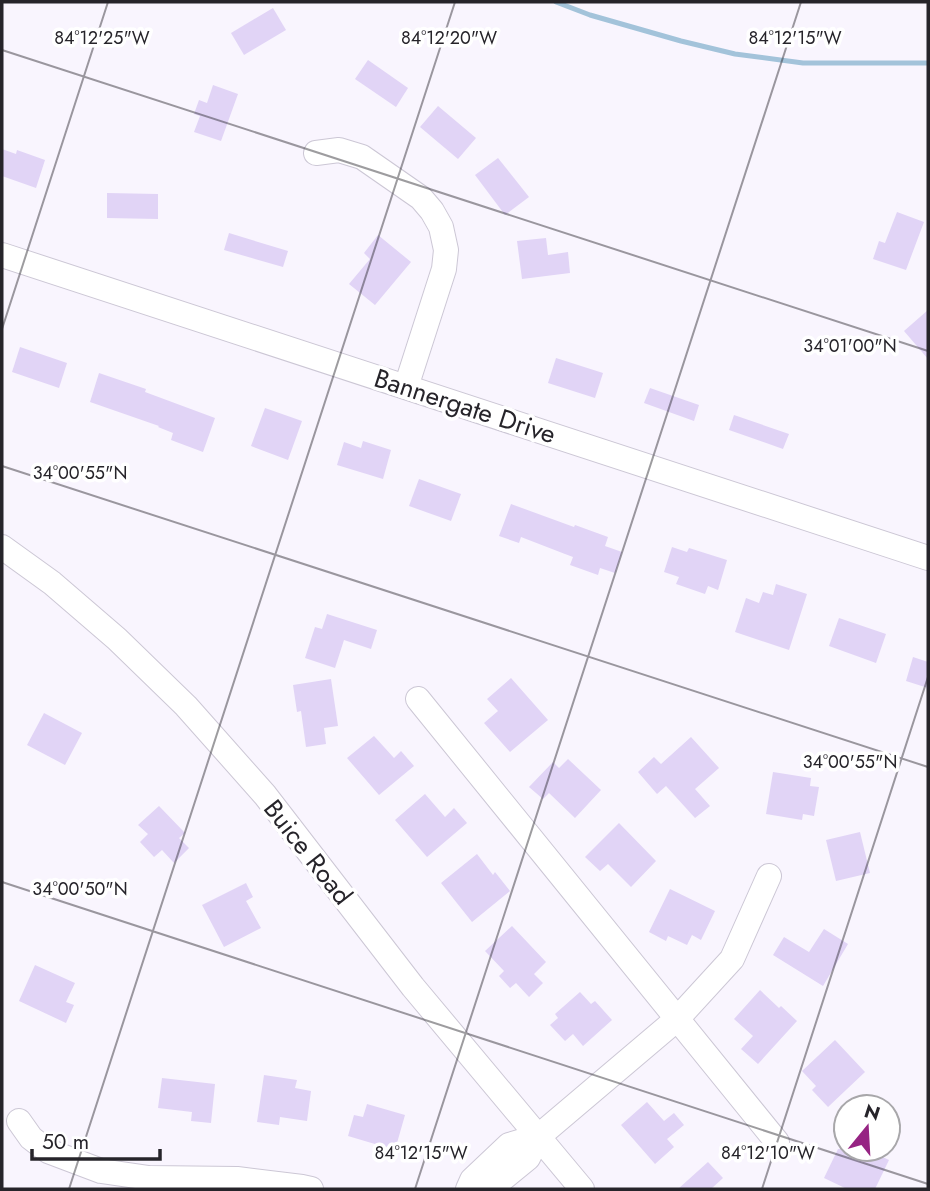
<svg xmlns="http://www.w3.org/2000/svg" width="930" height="1191" font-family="Jost,sans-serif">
  <rect width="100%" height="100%" fill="#f9f5fe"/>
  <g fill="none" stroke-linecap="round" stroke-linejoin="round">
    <polyline stroke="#a3c3da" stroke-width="5" points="556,2 590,15 681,41 735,54 803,63 928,63"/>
  </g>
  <g fill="#e1d4f6">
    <polygon points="273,8 286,30 244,55 231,33"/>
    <polygon points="368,60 408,88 396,107 355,79"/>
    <polygon points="213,85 238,94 221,141 194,132 200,116 194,114 199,100 207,103"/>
    <polygon points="438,106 476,138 458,159 420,127"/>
    <polygon points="2,149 16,154 17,150 45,160 36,188 2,176"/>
    <polygon points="498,158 529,197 505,215 475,175"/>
    <polygon points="107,193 158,194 158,219 107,218"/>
    <polygon points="897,212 924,222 906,270 873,259 879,241 885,243"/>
    <polygon points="229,233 288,251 283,267 224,250"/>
    <polygon points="378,235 411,262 375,305 349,284 370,259 364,253"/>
    <polygon points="546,238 548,255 568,252 570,273 522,279 517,241"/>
    <polygon points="928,310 928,359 904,331"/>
    <polygon points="20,347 67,363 59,388 12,372"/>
    <polygon points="556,358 603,373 595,398 548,383"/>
    <polygon points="99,373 146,389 145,392 215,418 203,452 171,440 173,433 158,427 159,426 90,402"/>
    <polygon points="650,388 699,405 694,421 644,403"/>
    <polygon points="265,408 302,421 288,460 251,446"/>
    <polygon points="734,415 789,434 783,449 729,430"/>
    <polygon points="363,441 391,450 383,479 337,465 344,442 361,448"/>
    <polygon points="419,479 461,494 451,521 409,506"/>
    <polygon points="511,504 574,527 575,525 608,537 605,546 622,552 615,573 600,568 598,575 570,565 573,557 565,554 521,537 519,543 499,536"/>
    <polygon points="672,547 687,552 689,548 727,560 718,590 708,586 705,594 676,584 679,577 664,572"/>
    <polygon points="776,584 807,594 789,650 735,632 746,598 759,603 763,592 773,595"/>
    <polygon points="327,614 377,630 371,649 344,640 335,668 305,658 315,627 322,629"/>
    <polygon points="839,618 886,634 876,663 829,646"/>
    <polygon points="913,657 928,662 928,688 906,681"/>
    <polygon points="511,678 548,720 510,752 484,723 498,711 487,699"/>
    <polygon points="331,679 338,726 324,728 326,744 306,747 301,711 297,712 293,685"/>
    <polygon points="44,713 82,733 65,765 27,745"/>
    <polygon points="374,736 394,758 401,751 414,766 379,795 347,758"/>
    <polygon points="691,737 719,768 695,789 710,806 695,818 666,786 657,794 638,772 654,757 661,764"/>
    <polygon points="568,759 601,790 575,818 549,793 543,799 529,787 553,762 559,768"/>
    <polygon points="773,772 811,778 810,786 819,787 814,816 803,814 802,820 766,814"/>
    <polygon points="425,794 445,817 454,808 467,823 427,857 395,820"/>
    <polygon points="159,806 185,833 179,838 189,848 174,863 162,850 154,857 140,842 148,834 138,825"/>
    <polygon points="619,823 656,861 631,887 608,864 600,871 585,857"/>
    <polygon points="860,832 870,873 836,881 826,840"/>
    <polygon points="477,854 493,875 495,872 510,891 472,922 441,883"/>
    <polygon points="246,883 253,897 246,901 261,928 224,947 202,905"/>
    <polygon points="670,889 715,911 701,940 692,935 687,945 668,936 666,941 649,932"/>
    <polygon points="512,926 546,962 534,974 543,983 529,997 516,983 510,988 499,976 504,971 485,951"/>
    <polygon points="824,929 848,944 823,986 773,955 784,937 809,952"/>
    <polygon points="35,965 75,983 66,1002 74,1005 66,1023 19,1001"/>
    <polygon points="760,990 779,1008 781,1006 797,1021 758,1064 741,1049 753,1036 734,1019"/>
    <polygon points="580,992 591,1004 595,1001 612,1020 583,1046 573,1034 565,1041 550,1025 558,1018 555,1014"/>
    <polygon points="835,1040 865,1072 828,1107 812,1090 816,1086 802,1071"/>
    <polygon points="264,1075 297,1080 295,1088 311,1091 307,1121 280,1117 279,1125 257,1122"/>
    <polygon points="162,1078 215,1084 211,1123 191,1121 192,1112 158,1108"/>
    <polygon points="647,1102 664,1121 674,1113 684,1125 667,1139 674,1147 655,1164 621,1125"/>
    <polygon points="367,1104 405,1115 395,1150 348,1136 354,1115 363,1117"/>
    <polygon points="838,1149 866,1149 889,1160 875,1189 847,1189 824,1178"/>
    <polygon points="708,1162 723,1178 711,1189 678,1189"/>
  </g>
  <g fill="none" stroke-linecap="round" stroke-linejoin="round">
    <g stroke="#ccc7d5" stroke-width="26">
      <g id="minor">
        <polyline points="316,153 339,150 362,157 421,198 432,211 441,227 446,250 444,269 406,387"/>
        <polyline points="2,255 928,558"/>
        <polyline points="2,547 52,583 117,639 186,706 265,795 413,987 582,1189"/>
        <polyline points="418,699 777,1142"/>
        <polyline points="19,1121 31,1138 48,1151 101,1171 149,1178 237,1179 302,1187 311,1189"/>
        <polyline points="468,1189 472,1180 509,1145 539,1136"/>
        <polyline points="490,1189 528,1158 539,1136 677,1019 732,959 769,876"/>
      </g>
    </g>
    <use href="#minor" stroke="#fff" stroke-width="24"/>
  </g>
  <path fill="none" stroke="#26242a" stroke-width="2" stroke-opacity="0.45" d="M2 50 928 351M2 329 108 2M2 466 928 767M2 882 928 1184M69 1189 455 2M415 1189 801 2M762 1189 928 677"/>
  <g text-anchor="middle" stroke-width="7" stroke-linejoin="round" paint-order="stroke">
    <g font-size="26" fill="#26242a" stroke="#fff">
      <text transform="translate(465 406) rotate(18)" y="9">Bannergate Drive</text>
      <text transform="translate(308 852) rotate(52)" y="9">Buice Road</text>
    </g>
  </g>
  <g font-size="18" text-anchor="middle" fill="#26242a" stroke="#fff" stroke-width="7" stroke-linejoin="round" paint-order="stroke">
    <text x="102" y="44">84°12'25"W</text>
    <text x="449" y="44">84°12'20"W</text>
    <text x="795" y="44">84°12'15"W</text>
    <text x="850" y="352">34°01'00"N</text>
    <text x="80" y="479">34°00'55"N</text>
    <text x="850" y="768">34°00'55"N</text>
    <text x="80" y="895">34°00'50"N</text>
    <text x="421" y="1159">84°12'15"W</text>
    <text x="768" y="1159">84°12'10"W</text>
  </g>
  <rect width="930" height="1191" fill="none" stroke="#26242a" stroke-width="7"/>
  <g transform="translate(867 1128) rotate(18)"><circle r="33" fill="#ffffff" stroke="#a8a7aa" stroke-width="2"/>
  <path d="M0-5L12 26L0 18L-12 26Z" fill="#962483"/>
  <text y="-10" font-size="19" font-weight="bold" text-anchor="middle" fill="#26242a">N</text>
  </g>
  <path d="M32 1149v10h128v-10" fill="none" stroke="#26242a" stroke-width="3.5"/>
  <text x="42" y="1149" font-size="21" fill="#26242a" stroke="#ffffff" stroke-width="5" paint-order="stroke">50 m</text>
</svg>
